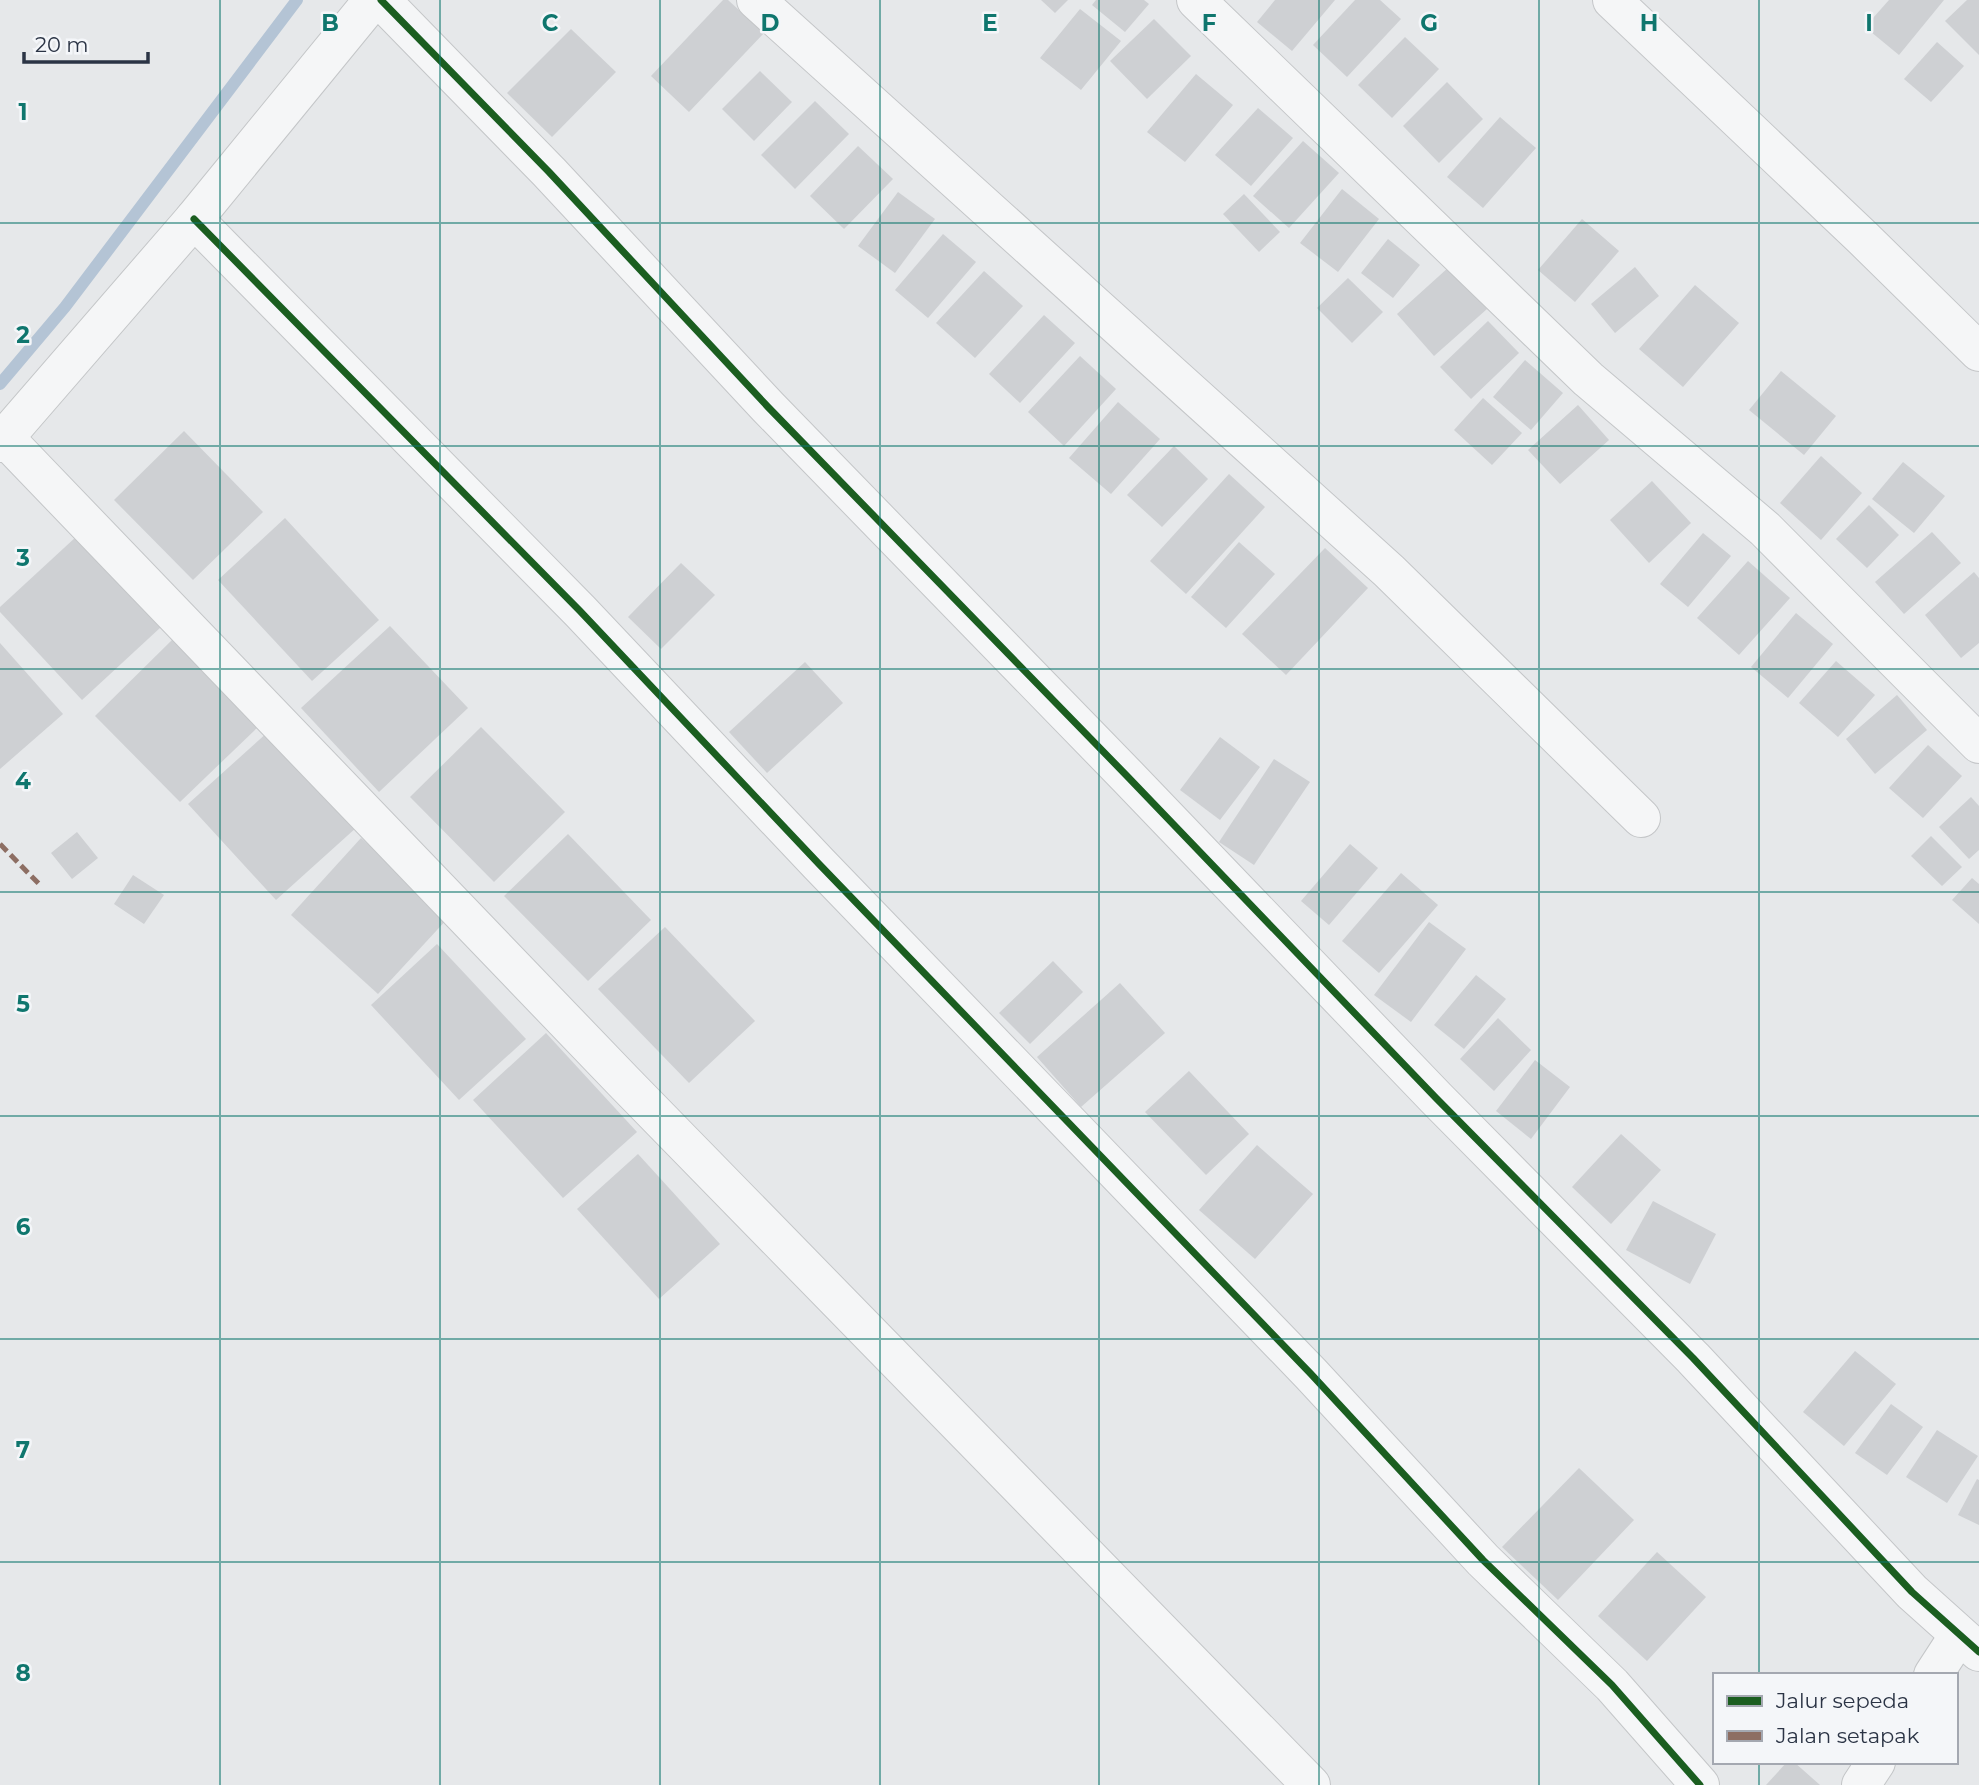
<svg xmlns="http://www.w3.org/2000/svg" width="1979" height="1785" font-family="Montserrat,sans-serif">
  <rect width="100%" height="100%" fill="#e6e8ea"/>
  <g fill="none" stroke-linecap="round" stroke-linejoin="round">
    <polyline stroke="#b4c4d5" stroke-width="12" points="0,384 65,307 297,0"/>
  </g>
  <g fill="#ced0d3">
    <polygon points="723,0 728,0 764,33 689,112 651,76"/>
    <polygon points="1041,0 1068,0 1055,13"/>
    <polygon points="1096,0 1144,0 1149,4 1125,32 1092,5"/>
    <polygon points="1275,0 1335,0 1292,51 1257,22"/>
    <polygon points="1355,0 1380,0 1401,19 1347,77 1313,45"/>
    <polygon points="1889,0 1944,0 1899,55 1865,27"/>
    <polygon points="1967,0 1979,0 1979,55 1945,21"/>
    <polygon points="1080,9 1121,41 1081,90 1040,58"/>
    <polygon points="1154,19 1191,56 1147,99 1110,61"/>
    <polygon points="571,29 616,72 552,137 507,93"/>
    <polygon points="1405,37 1439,69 1392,118 1358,85"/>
    <polygon points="1937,42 1964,66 1931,102 1904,79"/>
    <polygon points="760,71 792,102 754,141 722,109"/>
    <polygon points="1196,74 1233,105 1185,162 1147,132"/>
    <polygon points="1447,82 1483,119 1439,163 1403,126"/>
    <polygon points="815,101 849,134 795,189 761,155"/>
    <polygon points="1258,108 1293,138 1251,186 1215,155"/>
    <polygon points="1500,117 1536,148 1483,208 1447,177"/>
    <polygon points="1303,141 1339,173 1289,228 1253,196"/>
    <polygon points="858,146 893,179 844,229 810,196"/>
    <polygon points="1342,189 1379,219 1338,272 1300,243"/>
    <polygon points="898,192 935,219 895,273 858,246"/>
    <polygon points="1244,194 1280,232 1259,252 1223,214"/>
    <polygon points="1582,219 1619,251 1575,302 1538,270"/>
    <polygon points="943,234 976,262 928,318 895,290"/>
    <polygon points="1388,239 1420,265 1393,298 1361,273"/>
    <polygon points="1449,267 1487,309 1434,356 1397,314"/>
    <polygon points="1635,267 1659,296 1615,333 1591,304"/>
    <polygon points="984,271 1023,306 975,358 936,323"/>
    <polygon points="1348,278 1383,312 1352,343 1317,308"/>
    <polygon points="1695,285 1739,323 1683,387 1639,349"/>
    <polygon points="1044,315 1075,343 1020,403 989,374"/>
    <polygon points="1488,321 1519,353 1471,399 1440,367"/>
    <polygon points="1080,356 1116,389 1064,446 1028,412"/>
    <polygon points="1525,360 1563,393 1531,430 1493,397"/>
    <polygon points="1781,371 1836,416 1804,455 1749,410"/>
    <polygon points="1483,398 1522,433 1492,465 1454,430"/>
    <polygon points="1118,402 1160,439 1111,494 1069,458"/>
    <polygon points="1578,405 1609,440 1560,484 1528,450"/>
    <polygon points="184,431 263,512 193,580 114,500"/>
    <polygon points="1174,446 1208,479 1162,527 1127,495"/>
    <polygon points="1821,456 1862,493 1821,540 1780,503"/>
    <polygon points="1903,462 1945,496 1914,533 1872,499"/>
    <polygon points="1229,474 1265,507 1186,594 1150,561"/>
    <polygon points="1652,481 1691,523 1649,563 1610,520"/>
    <polygon points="1869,505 1899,535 1867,568 1836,539"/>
    <polygon points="285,518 379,620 312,681 218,580"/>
    <polygon points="1932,532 1961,563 1904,614 1875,582"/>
    <polygon points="1703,533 1731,556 1688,607 1660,584"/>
    <polygon points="77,536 161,627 82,700 0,612 0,607"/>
    <polygon points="1239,542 1275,574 1226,628 1191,597"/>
    <polygon points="1325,548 1368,588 1286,675 1242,634"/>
    <polygon points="1748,561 1790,598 1739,655 1697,618"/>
    <polygon points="681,563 715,595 661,649 628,617"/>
    <polygon points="1974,572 1979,578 1979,643 1961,658 1925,615"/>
    <polygon points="1796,613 1833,644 1788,698 1751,667"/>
    <polygon points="390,626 468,708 379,792 301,708"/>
    <polygon points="173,639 259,726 180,802 95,716"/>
    <polygon points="0,643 63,714 0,769"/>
    <polygon points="1836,661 1875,695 1838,737 1799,703"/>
    <polygon points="805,662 843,703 767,773 729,732"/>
    <polygon points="1897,695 1927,730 1875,774 1846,739"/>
    <polygon points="481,727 565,812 494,882 410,797"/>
    <polygon points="269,731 357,827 276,900 188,804"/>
    <polygon points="1220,737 1260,767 1220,820 1180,790"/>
    <polygon points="1928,745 1962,776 1923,818 1889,788"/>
    <polygon points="1274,759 1310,782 1254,865 1219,842"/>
    <polygon points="1971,797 1979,806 1979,850 1969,859 1939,827"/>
    <polygon points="77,832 98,858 72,879 51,853"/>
    <polygon points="568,834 651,920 588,981 504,896"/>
    <polygon points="1931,836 1962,867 1942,886 1911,856"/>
    <polygon points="361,838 449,917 378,994 291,915"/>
    <polygon points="1350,844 1378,868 1329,925 1301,901"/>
    <polygon points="1401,873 1438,905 1379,973 1342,941"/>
    <polygon points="133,875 164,895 144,924 114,904"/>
    <polygon points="1972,878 1979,884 1979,924 1952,900"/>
    <polygon points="1429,922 1466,949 1411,1022 1374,995"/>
    <polygon points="665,927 755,1021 689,1083 598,989"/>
    <polygon points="437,944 526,1039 459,1100 371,1005"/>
    <polygon points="1053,961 1083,992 1030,1044 999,1013"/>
    <polygon points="1476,975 1506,999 1464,1049 1434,1025"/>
    <polygon points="1120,983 1165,1033 1081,1107 1037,1057"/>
    <polygon points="1498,1018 1531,1050 1494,1091 1460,1059"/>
    <polygon points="546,1033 637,1132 563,1198 473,1100"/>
    <polygon points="1535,1060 1570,1087 1531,1139 1496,1111"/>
    <polygon points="1189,1071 1249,1134 1206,1175 1145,1112"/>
    <polygon points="1621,1134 1661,1170 1611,1224 1572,1187"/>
    <polygon points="1257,1145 1313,1194 1255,1259 1199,1210"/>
    <polygon points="638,1154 720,1244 659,1299 577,1209"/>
    <polygon points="1653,1201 1716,1234 1690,1284 1626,1250"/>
    <polygon points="1855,1351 1896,1384 1844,1446 1803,1412"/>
    <polygon points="1891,1404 1923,1427 1887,1475 1855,1453"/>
    <polygon points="1937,1430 1978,1456 1947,1503 1906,1477"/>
    <polygon points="1579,1468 1634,1520 1558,1600 1502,1547"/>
    <polygon points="1977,1479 1979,1480 1979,1525 1958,1515"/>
    <polygon points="1657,1552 1706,1597 1647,1661 1598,1616"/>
    <polygon points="1787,1762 1794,1762 1820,1785 1766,1785"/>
  </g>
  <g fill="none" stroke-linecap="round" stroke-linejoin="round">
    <g stroke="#c4c6c8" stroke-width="40">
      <g id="minor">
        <polyline points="381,0 549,172 768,407 1127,776 1436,1098 1693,1358 1912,1592 1979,1652"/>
        <polyline points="756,0 1389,571 1641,818"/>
        <polyline points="1196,0 1588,379 1765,529 1979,744"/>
        <polyline points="1612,0 1863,238 1979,352"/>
        <polyline points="194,219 580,611 819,864 1311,1374 1483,1560 1612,1685 1700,1785"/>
        <polyline points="4,437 623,1081 1311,1785"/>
        <polyline points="0,443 194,219 373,0"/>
        <polyline points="1933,1675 1959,1635"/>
        <polyline points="1861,1785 1876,1762"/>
      </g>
    </g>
    <use href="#minor" stroke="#f5f6f7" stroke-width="38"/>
    <polyline stroke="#8d6e63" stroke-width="5" stroke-dasharray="10 5" stroke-linecap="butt" points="0,844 40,885"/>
    <g stroke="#f4f6f9" stroke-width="11">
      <g id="cycleway">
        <polyline points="381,0 549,172 768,407 1127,776 1436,1098 1693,1358 1912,1592 1979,1652"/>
        <polyline points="194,219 580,611 819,864 1311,1374 1483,1560 1612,1685 1700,1785"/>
      </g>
    </g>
    <use href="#cycleway" stroke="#1b5e20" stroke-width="7"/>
  </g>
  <path fill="none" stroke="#0f766e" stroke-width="2" stroke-opacity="0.55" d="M220 0V1785M440 0V1785M660 0V1785M880 0V1785M1099 0V1785M1319 0V1785M1539 0V1785M1759 0V1675M0 223H1979M0 446H1979M0 669H1979M0 892H1979M0 1116H1979M0 1339H1979M0 1562H1979M1759 1762V1785"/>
  <g font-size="23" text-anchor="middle" font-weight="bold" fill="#0f766e" stroke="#f4f6f9" stroke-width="5" stroke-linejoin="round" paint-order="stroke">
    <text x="330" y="31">B</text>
    <text x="550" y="31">C</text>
    <text x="770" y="31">D</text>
    <text x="990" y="31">E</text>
    <text x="1209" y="31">F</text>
    <text x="1429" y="31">G</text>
    <text x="1649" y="31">H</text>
    <text x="1869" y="31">I</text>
    <text x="23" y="120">1</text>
    <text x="23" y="343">2</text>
    <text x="23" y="566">3</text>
    <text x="23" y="789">4</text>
    <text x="23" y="1012">5</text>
    <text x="23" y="1235">6</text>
    <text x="23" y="1458">7</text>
    <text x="23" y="1681">8</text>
  </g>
  <rect x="1713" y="1673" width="245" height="91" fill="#f4f6f9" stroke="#a4a8b1" stroke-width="2"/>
  <rect x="1727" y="1696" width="35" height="10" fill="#1b5e20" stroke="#a4a8b1" stroke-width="2"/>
  <text x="1776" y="1708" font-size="21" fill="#2b3445">Jalur sepeda</text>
  <rect x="1727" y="1731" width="35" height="10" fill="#8d6e63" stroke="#a4a8b1" stroke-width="2"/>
  <text x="1776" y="1743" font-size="21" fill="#2b3445">Jalan setapak</text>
  <path d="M24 52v10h124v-10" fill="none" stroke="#2b3445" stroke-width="3.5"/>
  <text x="35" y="52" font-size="21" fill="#2b3445" stroke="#f4f6f9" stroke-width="5" paint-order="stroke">20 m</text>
</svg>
